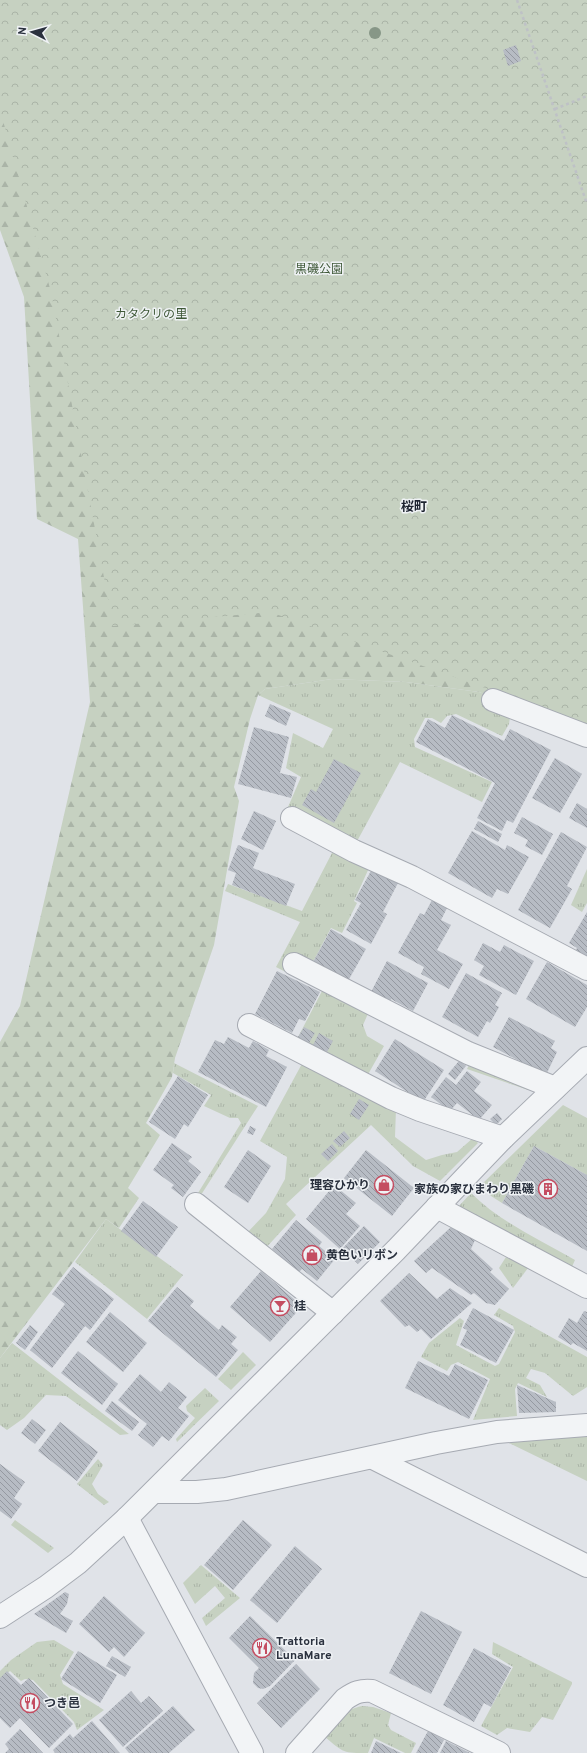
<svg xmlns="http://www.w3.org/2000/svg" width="587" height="1753" font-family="Overpass,'Noto Sans JP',sans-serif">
  <defs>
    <pattern id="grass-tufts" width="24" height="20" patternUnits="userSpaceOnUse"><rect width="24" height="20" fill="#c6d1c1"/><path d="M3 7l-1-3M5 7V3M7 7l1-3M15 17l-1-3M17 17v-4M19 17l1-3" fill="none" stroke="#aab4a7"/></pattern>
    <pattern id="forest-firs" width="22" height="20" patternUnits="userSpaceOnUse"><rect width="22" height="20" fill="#c6d1c1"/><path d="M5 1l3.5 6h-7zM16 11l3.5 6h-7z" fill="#aab4a7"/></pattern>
    <pattern id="park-crowns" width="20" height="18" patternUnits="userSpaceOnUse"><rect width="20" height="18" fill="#c6d1c1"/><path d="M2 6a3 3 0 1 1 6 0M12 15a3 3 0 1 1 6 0" fill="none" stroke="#aab4a7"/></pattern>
    <pattern id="building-back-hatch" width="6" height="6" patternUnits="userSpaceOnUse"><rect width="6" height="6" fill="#b7bcc4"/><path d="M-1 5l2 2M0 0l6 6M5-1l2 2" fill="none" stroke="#9599a1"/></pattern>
  </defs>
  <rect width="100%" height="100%" fill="#e0e3e8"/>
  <g fill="url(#grass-tufts)">
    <polygon points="332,679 406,682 479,692 512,704 509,724 502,736 456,714 447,716 441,723 432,718 425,718 414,739 415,747 492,782 482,802 400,762 355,845 290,809 288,807 301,777 286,768 293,733 323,748 333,729 258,695 265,689"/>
    <polygon points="333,851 369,868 354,901 357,903 342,933 331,928 306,975 370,1009 363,1025 367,1036 384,1046 366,1078 296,1041 322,991 276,967 300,922 225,891 228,884 302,911"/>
    <polygon points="587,869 587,903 582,912 571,905"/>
    <polygon points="304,1060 396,1109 395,1137 426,1160 442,1155 457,1152 473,1138 478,1143 440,1181 413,1166 371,1125 286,1204 296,1215 264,1250 245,1235 266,1213 285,1179 287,1157 260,1141"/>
    <polygon points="174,1063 258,1106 201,1195 198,1193 241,1123 238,1118 230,1118 204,1106 211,1095 173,1073"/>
    <polygon points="470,1063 532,1086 528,1090 467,1069"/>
    <polygon points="563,1105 587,1118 587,1175 534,1146 502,1203 491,1196 481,1185"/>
    <path d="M471 1193C500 1222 540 1240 575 1260L570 1271 458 1207Z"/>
    <polygon points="106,1219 183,1275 147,1319 75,1262"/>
    <polygon points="506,1257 528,1268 513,1288 499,1268"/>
    <polygon points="499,1308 587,1357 587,1387 573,1396 545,1373 531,1369 526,1378 540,1385 547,1397 518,1383 515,1389 517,1416 473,1420 490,1379 458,1362 451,1365 447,1371 421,1357 429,1343 460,1318 464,1321 456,1345 495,1366 499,1364 515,1332 513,1326 494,1315"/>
    <polygon points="12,1343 129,1434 120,1435 66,1396 46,1395 24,1418 7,1430 0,1425 0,1358"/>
    <polygon points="243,1352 256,1365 231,1390 218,1379"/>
    <polygon points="205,1388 219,1401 177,1442 176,1439 195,1418 187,1411 186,1406"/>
    <polygon points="587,1436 587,1481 505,1441"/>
    <polygon points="98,1459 103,1465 92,1484 98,1494 109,1502 104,1505 77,1484"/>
    <polygon points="15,1520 54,1548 48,1553 11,1525"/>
    <polygon points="201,1565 240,1598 206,1626 202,1618 225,1598 215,1586 195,1604 183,1583"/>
    <polygon points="54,1640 74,1652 60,1675 63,1684 104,1710 77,1730 74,1722 33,1680 25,1679 21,1681 10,1671 0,1680 0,1671 11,1660 37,1642"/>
    <polygon points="493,1642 572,1682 572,1684 553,1720 542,1717 530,1732 507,1728 497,1735 481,1726 513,1667 492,1654"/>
    <path d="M362 1706 373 1707 391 1713 388 1725 391 1730 416 1743 411 1753H405L374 1738 368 1753C343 1753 344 1753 325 1737 336 1724 344 1709 362 1706Z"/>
  </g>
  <polygon fill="url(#forest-firs)" points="0,0 587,371 587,731 479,692 406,682 332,679 265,689 258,695 250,719 234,787 239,801 214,945 175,1058 172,1077 146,1123 160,1135 128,1188 139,1198 119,1228 106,1219 0,1358 0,1042 20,1006 90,702 78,539 37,519 24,297 0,230"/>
  <polygon fill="url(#park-crowns)" points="0,0 587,0 587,724 270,612 113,626 51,292 0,110"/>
  <g fill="url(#building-back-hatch)">
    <polygon points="516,45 521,61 508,66 503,50"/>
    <polygon points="270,704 291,713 286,726 265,716"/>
    <polygon points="452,715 504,741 510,729 551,750 513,823 507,820 502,831 477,818 495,783 416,742 428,719 445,728"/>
    <polygon points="254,727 289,737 280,773 297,777 291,798 238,784"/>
    <polygon points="555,758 582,774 560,813 532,798"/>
    <polygon points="334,759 361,773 334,823 302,805 311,789 316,792"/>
    <polygon points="577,803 587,809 587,828 569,818"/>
    <polygon points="254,811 276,821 263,850 241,839"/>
    <polygon points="522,817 553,834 542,855 525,846 528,840 514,833"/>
    <polygon points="478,821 502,834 498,842 474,829"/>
    <polygon points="472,831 505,850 507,845 529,857 508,894 497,889 492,898 448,873"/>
    <polygon points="561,832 587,847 567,886 572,889 550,928 518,910"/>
    <polygon points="238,845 259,853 253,868 295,884 286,906 232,885 236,873 228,870"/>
    <polygon points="372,869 398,883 383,912 387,914 371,944 346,930 361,903 355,900"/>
    <polygon points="432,900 447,908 441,920 451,925 437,950 463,964 449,989 421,974 424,967 398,953 420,913 424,915"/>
    <polygon points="587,912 587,959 575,952 577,948 569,943"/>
    <polygon points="331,929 366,949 348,981 313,962"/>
    <polygon points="483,943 500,952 504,945 534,961 516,995 479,975 484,966 474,960"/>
    <polygon points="387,961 428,983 413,1011 391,999 389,1004 370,994"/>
    <polygon points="547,962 587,985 587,1007 575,1027 526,999"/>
    <polygon points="277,971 320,992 305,1021 299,1019 292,1033 255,1014"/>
    <polygon points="466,973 502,993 495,1005 499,1007 490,1023 487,1021 478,1037 442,1017"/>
    <polygon points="509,1017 555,1041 551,1048 557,1052 546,1075 493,1047"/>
    <polygon points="304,1027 315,1033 309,1043 298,1037"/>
    <polygon points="319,1033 333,1041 327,1052 313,1045"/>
    <polygon points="228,1037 249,1048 253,1041 269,1050 266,1056 287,1067 266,1107 198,1072 215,1040 224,1044"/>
    <polygon points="395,1039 444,1070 423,1102 375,1071"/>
    <polygon points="459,1061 466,1066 455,1080 448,1074"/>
    <polygon points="467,1071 481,1082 474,1091 492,1105 479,1120 457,1103 450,1111 431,1097 446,1077 456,1085"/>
    <polygon points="178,1076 208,1095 188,1127 184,1124 175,1139 149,1122"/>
    <polygon points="359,1099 369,1105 359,1120 350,1114"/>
    <polygon points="497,1113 502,1119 496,1125 490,1119"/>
    <polygon points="250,1126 256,1129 253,1135 247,1133"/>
    <polygon points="344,1131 350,1138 340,1147 333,1141"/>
    <polygon points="172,1143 192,1157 188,1161 201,1172 183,1197 171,1188 174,1185 153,1170"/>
    <polygon points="332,1144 338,1151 328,1161 321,1154"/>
    <polygon points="534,1146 587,1175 587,1251 502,1203"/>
    <polygon points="248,1150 271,1166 248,1203 224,1187"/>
    <polygon points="366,1150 414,1188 392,1216 344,1178"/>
    <polygon points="334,1185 356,1203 346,1214 360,1226 340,1249 306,1219"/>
    <polygon points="143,1201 178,1227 156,1257 121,1231"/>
    <polygon points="296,1220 322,1242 319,1246 335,1259 317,1281 302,1269 299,1272 272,1249"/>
    <polygon points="364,1226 380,1242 358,1264 342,1249"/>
    <polygon points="451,1227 475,1240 471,1249 493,1269 490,1272 509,1289 495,1305 486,1303 474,1293 471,1295 432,1268 426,1273 414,1261"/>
    <polygon points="73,1267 114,1299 90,1330 85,1326 52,1368 30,1350 65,1304 52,1294"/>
    <polygon points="261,1271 302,1306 270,1342 230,1307"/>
    <polygon points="409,1273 437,1299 450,1288 472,1303 431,1339 421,1329 417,1332 409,1325 405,1327 380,1301"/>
    <polygon points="177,1287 194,1301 190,1306 219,1330 222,1325 237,1337 231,1344 238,1350 216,1377 148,1321"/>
    <polygon points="473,1308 514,1330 496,1363 460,1345 467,1330 463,1328"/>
    <polygon points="584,1311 587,1312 587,1351 573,1343 571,1345 558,1337 569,1318 577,1323"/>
    <polygon points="110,1312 147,1343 123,1372 86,1342"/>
    <polygon points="30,1325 38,1332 25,1350 16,1343"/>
    <polygon points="78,1351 118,1384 102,1405 61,1373"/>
    <polygon points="418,1361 449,1376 455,1364 488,1380 469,1419 405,1388"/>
    <polygon points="140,1374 161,1392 169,1382 187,1397 178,1408 189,1416 169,1441 162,1436 153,1447 138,1435 147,1424 118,1400"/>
    <polygon points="517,1385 556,1402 556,1412 519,1413"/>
    <polygon points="112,1401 139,1422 132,1431 105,1411"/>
    <polygon points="32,1419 46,1430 35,1444 21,1433"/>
    <polygon points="60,1422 98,1452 77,1481 38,1451"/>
    <polygon points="0,1464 25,1482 14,1498 22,1504 11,1519 0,1511"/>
    <polygon points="243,1520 272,1545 233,1590 204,1565"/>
    <polygon points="295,1546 322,1569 277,1623 250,1600"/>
    <polygon points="65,1592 69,1594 67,1604 60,1614 73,1621 66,1633 34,1614"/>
    <polygon points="104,1596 145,1633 124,1657 114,1647 109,1652 79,1624"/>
    <polygon points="421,1611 462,1632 431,1694 389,1673"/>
    <polygon points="250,1616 295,1660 270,1686 263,1689 258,1688 253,1683 254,1673 259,1668 229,1638"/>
    <polygon points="474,1648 511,1668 491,1707 484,1703 474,1722 443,1705"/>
    <polygon points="78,1651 117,1675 100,1703 61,1679"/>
    <polygon points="112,1656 131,1667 125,1677 106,1666"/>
    <polygon points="296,1664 320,1689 281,1728 257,1703"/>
    <polygon points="7,1671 21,1685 29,1678 73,1724 49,1748 20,1718 10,1728 0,1718 0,1678"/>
    <polygon points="131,1691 141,1703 149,1696 163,1711 123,1747 99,1720"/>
    <polygon points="173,1706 195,1730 169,1753 129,1753 125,1748"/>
    <polygon points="92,1721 120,1753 55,1753 53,1750 70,1734 73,1738"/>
    <polygon points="20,1729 43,1753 5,1753 9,1749 5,1744"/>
    <polygon points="428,1731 444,1740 437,1753 416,1753"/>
    <polygon points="376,1741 401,1753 371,1753"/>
    <polygon points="446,1741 470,1753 440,1753"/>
  </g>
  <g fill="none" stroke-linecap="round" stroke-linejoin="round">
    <g stroke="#a6aab2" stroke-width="24">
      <g id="minor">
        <polyline points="493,700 587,736"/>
        <polyline points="292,818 354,851 412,877 587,969"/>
        <polyline points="294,964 468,1053 555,1088"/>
        <polyline points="249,1025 391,1098 420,1110 503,1138"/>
        <polyline points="196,1204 333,1313"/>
        <polyline points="437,1207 587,1287"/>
        <polyline points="373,1458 587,1566"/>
        <polyline points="154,1492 197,1492 226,1489 436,1443 497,1432 587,1425"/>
        <polyline points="127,1518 252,1753"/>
        <polyline points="0,1617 46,1587 78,1563 127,1518 396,1250 503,1138 587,1058"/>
        <path d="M297 1753 345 1699C355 1692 361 1690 372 1691L499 1753"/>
      </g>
    </g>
    <g stroke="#bec1c6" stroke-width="2.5" stroke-dasharray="3 3" stroke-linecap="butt">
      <polyline points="517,0 587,204"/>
      <polyline points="555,109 587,96"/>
    </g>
    <use href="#minor" stroke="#f2f4f6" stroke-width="22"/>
  </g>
  <circle fill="#879787" cx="375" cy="33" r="6"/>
  <defs>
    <g id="shop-ring" transform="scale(1)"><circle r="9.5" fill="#eff2f5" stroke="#c44d61" stroke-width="1.5"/><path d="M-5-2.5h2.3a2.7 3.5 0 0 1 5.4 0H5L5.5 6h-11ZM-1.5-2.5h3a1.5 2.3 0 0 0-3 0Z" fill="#c44d61"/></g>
    <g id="building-ring" transform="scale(1)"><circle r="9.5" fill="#eff2f5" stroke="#c44d61" stroke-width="1.5"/><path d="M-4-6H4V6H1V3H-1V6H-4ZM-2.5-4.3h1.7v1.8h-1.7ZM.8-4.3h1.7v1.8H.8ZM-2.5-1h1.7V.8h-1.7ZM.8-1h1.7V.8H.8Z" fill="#c44d61"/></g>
    <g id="bar-ring" transform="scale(1)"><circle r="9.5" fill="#eff2f5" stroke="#c44d61" stroke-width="1.5"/><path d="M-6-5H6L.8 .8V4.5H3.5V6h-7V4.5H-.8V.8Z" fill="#c44d61"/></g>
    <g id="restaurant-ring" transform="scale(1)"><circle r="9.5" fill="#eff2f5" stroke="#c44d61" stroke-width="1.5"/><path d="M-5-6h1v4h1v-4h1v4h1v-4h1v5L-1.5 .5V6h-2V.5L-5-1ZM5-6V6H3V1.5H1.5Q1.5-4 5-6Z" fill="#c44d61"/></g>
  </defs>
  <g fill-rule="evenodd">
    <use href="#shop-ring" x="384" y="1185"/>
    <use href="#building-ring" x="548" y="1189"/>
    <use href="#shop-ring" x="312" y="1255"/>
    <use href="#bar-ring" x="280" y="1306"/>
    <use href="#restaurant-ring" x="262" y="1648"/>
    <use href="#restaurant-ring" x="30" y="1703"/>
  </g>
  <g text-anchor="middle" stroke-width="3" stroke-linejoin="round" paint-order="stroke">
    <g font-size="12" fill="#3f5938" stroke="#eff2f5">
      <text x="319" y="273">黒磯公園</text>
      <text x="151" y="318">カタクリの里</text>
    </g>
    <g font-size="12" font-weight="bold" fill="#2a313e" stroke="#eff2f5" text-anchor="start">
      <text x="370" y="1189" text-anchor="end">理容ひかり</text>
      <text x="534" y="1193" text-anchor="end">家族の家ひまわり黒磯</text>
      <text x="326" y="1259">黄色いリボン</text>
      <text x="294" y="1310">桂</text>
      <text x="276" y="1645">Trattoria<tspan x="276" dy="14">LunaMare</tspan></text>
      <text x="44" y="1707">つき邑</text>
    </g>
    <g font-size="13" font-weight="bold" fill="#1c222f" stroke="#eff2f5">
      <text x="414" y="511">桜町</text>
    </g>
  </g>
  <g transform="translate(32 32) rotate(276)" stroke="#eff2f5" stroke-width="3" paint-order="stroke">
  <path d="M0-3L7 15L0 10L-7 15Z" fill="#2a313e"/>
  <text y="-6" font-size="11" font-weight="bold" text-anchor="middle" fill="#2a313e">N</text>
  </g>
</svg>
